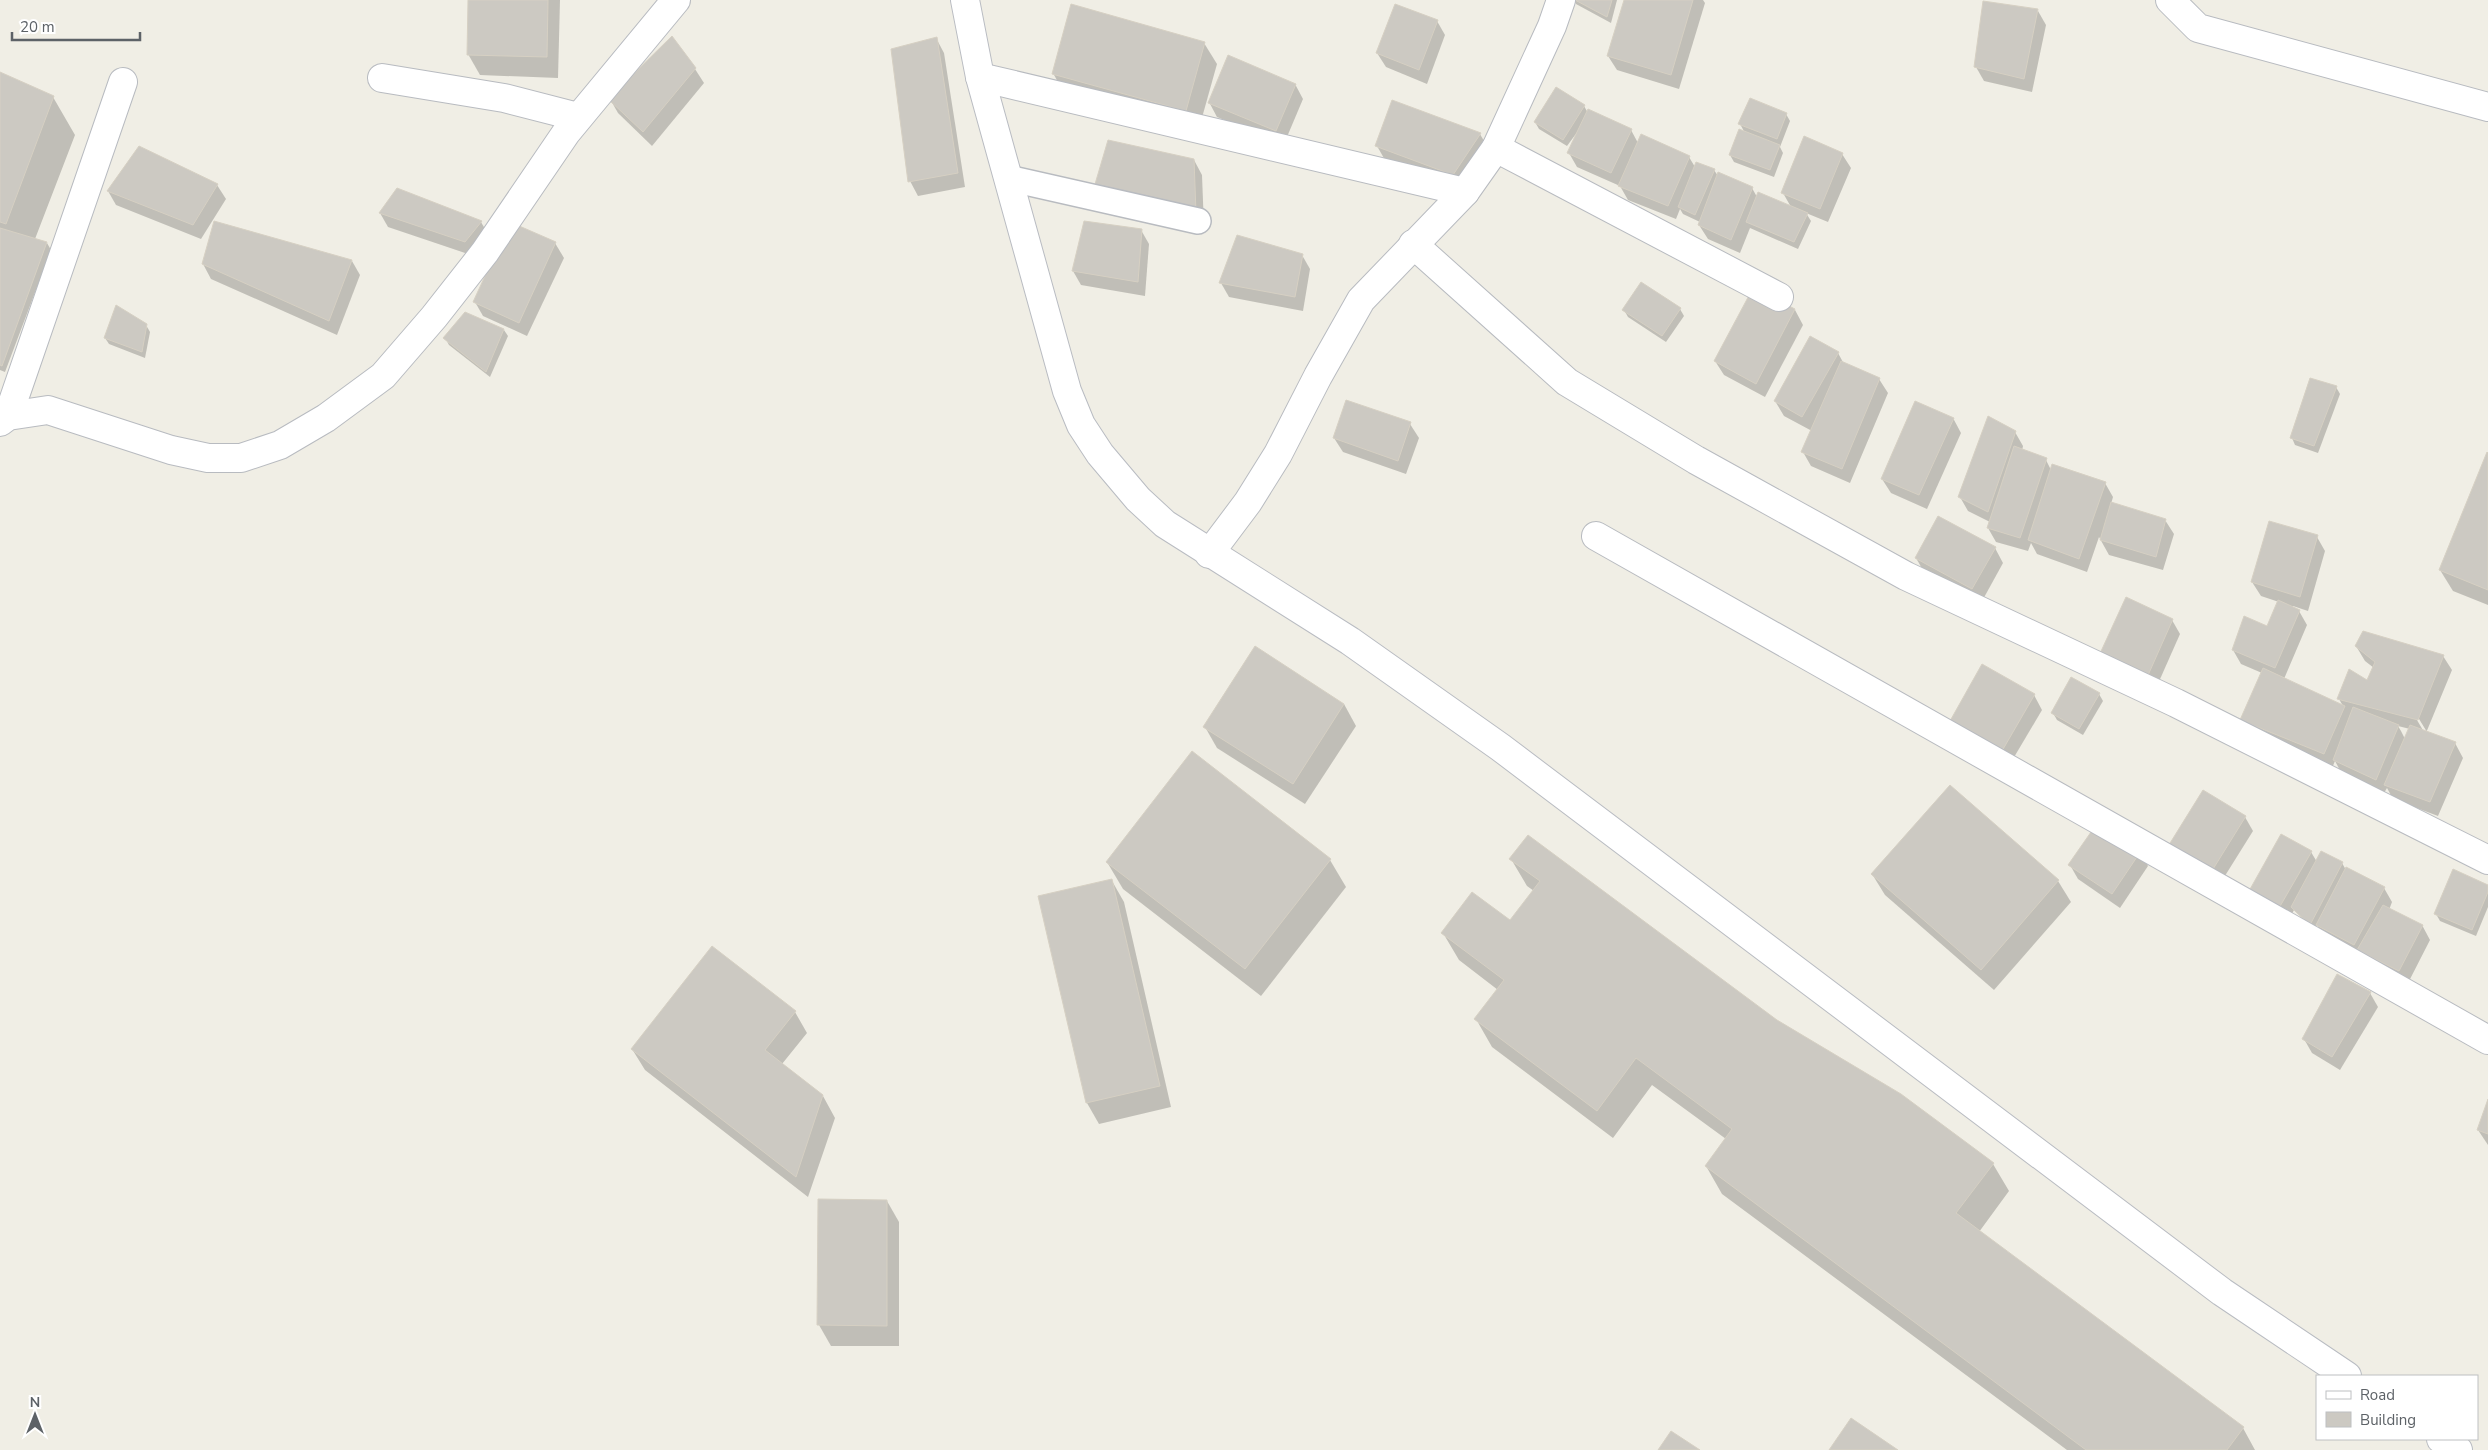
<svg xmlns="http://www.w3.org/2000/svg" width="2488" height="1450" font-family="'Nunito Sans',sans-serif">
  <rect width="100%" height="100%" fill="#f0eee5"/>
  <g fill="#0003" fill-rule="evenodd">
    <polygon points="470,0 560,0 558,78 480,75 468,54"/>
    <polygon points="1574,0 1617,0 1611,23 1576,4"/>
    <polygon points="1625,0 1703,0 1705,3 1679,89 1617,70 1608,56"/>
    <polygon points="2038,11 2046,25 2032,92 1984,81 1976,67"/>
    <polygon points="1437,21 1445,35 1427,84 1386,67 1377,53"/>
    <polygon points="936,38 944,53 965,187 918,196 910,181"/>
    <polygon points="1204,43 1217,64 1198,132 1065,95 1053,73"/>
    <polygon points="695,69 704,83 652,146 618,113 610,99"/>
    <polygon points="0,73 53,97 75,135 35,239 47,243 51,250 5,372 0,370"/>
    <polygon points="1295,84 1303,99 1284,144 1217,117 1209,102"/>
    <polygon points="1584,106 1588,113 1631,130 1638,143 1689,157 1695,167 1714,170 1718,176 1752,188 1757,197 1791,207 1783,193 1842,154 1851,168 1828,222 1806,213 1811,221 1798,249 1750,228 1740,253 1708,239 1699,225 1700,222 1683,214 1680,209 1676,219 1628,200 1620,186 1577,167 1569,153 1581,127 1567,146 1539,129 1535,122"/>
    <polygon points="1786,114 1790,121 1780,147 1783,153 1774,177 1734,162 1730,155 1745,133 1740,124"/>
    <polygon points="1480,134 1488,148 1461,188 1385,160 1377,146"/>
    <polygon points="1109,141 1194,160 1202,175 1204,227"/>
    <polygon points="217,185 226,199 201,239 116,205 108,191"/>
    <polygon points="380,213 481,222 489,236 474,256 388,227"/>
    <polygon points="511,224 555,243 564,258 527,336 483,316 475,302"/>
    <polygon points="1141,230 1149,244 1145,296 1081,285 1073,271"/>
    <polygon points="1302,255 1310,269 1303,311 1229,297 1221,283"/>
    <polygon points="352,261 360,275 337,335 211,279 203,264"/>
    <polygon points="1754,289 1795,310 1803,325 1765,397 1724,375 1715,361"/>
    <polygon points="1680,309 1684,316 1666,342 1628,317 1624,310"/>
    <polygon points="146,325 150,332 145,358 109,344 105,338"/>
    <polygon points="504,330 508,336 490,377 449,345 445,338"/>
    <polygon points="1838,353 1844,364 1879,379 1888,393 1850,483 1811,466 1803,452 1812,431 1784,416 1775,401"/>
    <polygon points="2336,387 2340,394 2318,453 2295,445 2292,438"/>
    <polygon points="1953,418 1961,433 1927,509 1891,493 1882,479"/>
    <polygon points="1410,424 1419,438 1406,474 1343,452 1334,438"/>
    <polygon points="2015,432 2023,446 2022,451 2046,460 2051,470 2105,483 2113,497 2111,504 2165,520 2174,534 2163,570 2109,555 2099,537 2087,572 2037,554 2031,543 2028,551 1996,542 1988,528 1990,522 1968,511 1960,497"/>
    <polygon points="2488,454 2488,605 2453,591 2440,570"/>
    <path d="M2317 537 2325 551 2308 611 2293 606 2292 608 2299 611 2307 625 2284 679 2343 706 2339 699 2367 681 2374 668 2365 661 2356 646 2443 656 2452 670 2426 733 2455 743 2463 758 2438 816 2393 799 2387 788 2384 793 2342 774 2335 761 2332 768 2250 735 2242 720 2262 673 2241 664 2233 650 2268 628 2279 602 2261 596 2252 582ZM2416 714 2427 732H2424L2414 715ZM2398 726 2410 729 2405 739 2401 731Z"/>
    <polygon points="1995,548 2003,563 1981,603 1924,572 1916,558"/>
    <polygon points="2127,599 2172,620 2180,634 2153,695"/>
    <polygon points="2099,694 2103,701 2083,735 2057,720 2053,713"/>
    <polygon points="2034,695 2042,710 2010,764 1959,735"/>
    <polygon points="1344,704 1356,726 1305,804 1217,748 1205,727"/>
    <polygon points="1950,786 2058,881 2071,902 1994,990 1885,895 1872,874"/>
    <polygon points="2245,817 2253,831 2218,887 2177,862"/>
    <polygon points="2140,852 2148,866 2120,908 2078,879 2070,865"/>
    <polygon points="2311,852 2317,862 2322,853 2342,863 2346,870 2384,888 2392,902 2389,910 2422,925 2430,940 2407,985 2325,939 2317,925 2314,930 2294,910 2288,921 2259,905"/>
    <polygon points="1511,859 1777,1021 1993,1164 2009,1191 1979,1232 2243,1428 2255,1450 2067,1450 1722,1194 1706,1166 1726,1139 1652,1085 1613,1138 1492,1047 1476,1019 1498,990 1459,960 1443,933 1510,922 1534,891 1527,886"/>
    <polygon points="1330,860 1346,887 1261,996 1123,889 1107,862"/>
    <polygon points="1112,881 1124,902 1171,1107 1099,1124 1087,1103 1040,897"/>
    <polygon points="2488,886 2488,907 2476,936 2440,921 2436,914"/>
    <polygon points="2370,993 2378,1007 2340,1070 2312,1053 2304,1039"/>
    <polygon points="795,1012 807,1033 782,1064 823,1096 835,1118 808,1197 645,1070 632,1049"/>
    <polygon points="2488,1103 2488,1145 2478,1130"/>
    <polygon points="887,1201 899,1222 899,1346 831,1346 819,1325"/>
  </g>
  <g fill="#ccc9c2" stroke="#d6d0c3">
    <polygon points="468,0 548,0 547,57 467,55"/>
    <polygon points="1575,0 1612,0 1607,17"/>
    <polygon points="1624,0 1693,0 1671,75 1607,56"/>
    <polygon points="1983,1 2038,9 2024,79 1974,67"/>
    <polygon points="1071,4 1205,42 1186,111 1052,74"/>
    <polygon points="1395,4 1438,20 1419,70 1376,53"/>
    <polygon points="672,36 696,68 643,132 608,99"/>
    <polygon points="937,37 958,173 908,182 891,49"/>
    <polygon points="1228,55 1296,84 1276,131 1208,103"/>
    <polygon points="0,72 54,96 6,224 0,222"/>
    <polygon points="1556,87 1585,105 1563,140 1534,122"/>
    <polygon points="1750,98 1787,113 1777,139 1738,124"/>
    <polygon points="1392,100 1481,133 1453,175 1375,146"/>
    <polygon points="1588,109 1632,129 1611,173 1567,153"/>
    <polygon points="1739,129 1780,145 1770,170 1729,155"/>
    <polygon points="1641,134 1690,156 1668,206 1618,186"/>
    <polygon points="1804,136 1843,153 1820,209 1781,193"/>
    <polygon points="1108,140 1194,159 1196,213 1093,191"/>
    <polygon points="139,146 218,184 193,225 107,191"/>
    <polygon points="1696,162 1715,169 1695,215 1678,207"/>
    <polygon points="1718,172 1753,187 1731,240 1698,225"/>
    <polygon points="397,188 482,221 465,242 379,213"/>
    <polygon points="1758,192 1808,213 1794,242 1746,222"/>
    <polygon points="214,221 352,260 329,321 202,264"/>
    <polygon points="1084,221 1142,229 1138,282 1072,271"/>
    <polygon points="510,222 556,242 519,323 473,302"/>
    <polygon points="0,228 47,242 2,366 0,365"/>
    <polygon points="1237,235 1303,254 1295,297 1219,283"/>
    <polygon points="1641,282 1681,308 1662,336 1622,310"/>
    <polygon points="1753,288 1795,309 1756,384 1714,361"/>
    <polygon points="116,305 147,324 142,352 104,338"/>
    <polygon points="465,312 504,329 486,372 443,338"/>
    <polygon points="1810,336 1839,352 1802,417 1774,401"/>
    <polygon points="1841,361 1880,378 1842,469 1801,452"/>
    <polygon points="2310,378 2337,386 2314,446 2290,438"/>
    <polygon points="1346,400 1411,422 1398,461 1333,438"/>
    <polygon points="1915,401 1954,418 1919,495 1881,479"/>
    <polygon points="1988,416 2016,431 1988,512 1958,497"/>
    <polygon points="2014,446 2047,458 2020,538 1987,528"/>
    <polygon points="2487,452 2488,453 2488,590 2439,570"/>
    <polygon points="2052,464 2106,482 2079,559 2028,540"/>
    <polygon points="2111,502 2166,519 2156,557 2100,540"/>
    <polygon points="1938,516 1996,547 1972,589 1915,558"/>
    <polygon points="2269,521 2318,535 2300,597 2251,582"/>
    <polygon points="2126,597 2173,619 2145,682 2097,660"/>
    <polygon points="2278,600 2300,610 2275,668 2232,650 2244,616 2267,626"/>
    <polygon points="2363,631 2444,655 2418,720 2337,699 2349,669 2367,680 2375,662 2355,646"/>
    <polygon points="1255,646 1344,704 1293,784 1203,727"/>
    <polygon points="1982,664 2035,694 2002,751 1950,721"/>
    <polygon points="2263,668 2345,706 2324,754 2240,720"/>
    <polygon points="2071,677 2100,693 2079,729 2051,713"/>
    <polygon points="2353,707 2399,725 2376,780 2333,760"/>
    <polygon points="2410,725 2456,742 2430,802 2384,785"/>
    <polygon points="1192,751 1331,859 1245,969 1106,862"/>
    <polygon points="1950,785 2059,880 1981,970 1871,874"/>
    <polygon points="2203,790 2246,816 2210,874 2167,848"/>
    <polygon points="2098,822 2141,851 2112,894 2068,865"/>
    <polygon points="2281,834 2312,851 2279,908 2249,891"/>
    <polygon points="1528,835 1777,1020 1901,1094 1994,1163 1956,1213 2244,1427 2227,1450 2086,1450 1705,1166 1732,1129 1636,1058 1597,1111 1474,1019 1504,980 1441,933 1472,892 1510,920 1540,881 1509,859"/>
    <polygon points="2321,851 2343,862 2310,925 2291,907"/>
    <polygon points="2346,867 2385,887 2354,945 2316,925"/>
    <polygon points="2453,869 2488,885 2488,892 2472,930 2434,914"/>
    <polygon points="1112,879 1160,1086 1086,1103 1038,896"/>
    <polygon points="2383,905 2423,925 2399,971 2357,950"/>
    <polygon points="712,946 796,1011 765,1050 823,1095 796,1177 631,1049"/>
    <polygon points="2337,974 2371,992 2332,1057 2302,1039"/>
    <polygon points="2488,1099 2488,1134 2477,1130"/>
    <polygon points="818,1199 887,1200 887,1326 817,1325"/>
    <polygon points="1851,1418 1898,1450 1829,1450"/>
    <polygon points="1671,1431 1700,1450 1658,1450"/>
  </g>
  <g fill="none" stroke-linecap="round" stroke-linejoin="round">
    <g stroke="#b8bbc0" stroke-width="28">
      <polyline id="lane" points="1008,178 1198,221"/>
    </g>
    <g stroke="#b8bbc0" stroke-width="30">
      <g id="street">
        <polyline points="2170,0 2198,28 2488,107"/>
        <polyline points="980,77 1465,192"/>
        <polyline points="382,78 504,98 578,117"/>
        <polyline points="1496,148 1779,297"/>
        <polyline points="1413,244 1567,382 1696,460 1906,576 2176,703 2488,860"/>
        <polyline points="8,416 123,82"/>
        <polyline points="0,422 8,416 48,410 171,450 208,458 241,458 280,445 326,418 383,376 434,317 485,252 566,133 676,0"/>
        <polyline points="1596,536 2488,1040"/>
        <polyline points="1209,554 1248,502 1278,454 1318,376 1361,300 1465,192 1496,148 1552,26 1561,0"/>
      </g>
    </g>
    <g stroke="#b9bcc2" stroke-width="30">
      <g id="secondary">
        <polyline points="965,0 980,77 1067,391 1081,425 1100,454 1138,499 1165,524 1350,641 1500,747 2222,1292 2347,1376"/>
        <polyline points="2441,1439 2458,1450"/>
      </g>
    </g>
    <use href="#lane" stroke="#fff" stroke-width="25"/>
    <use href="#street" stroke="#fff" stroke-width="28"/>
    <use href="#secondary" stroke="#fff" stroke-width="28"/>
  </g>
  <rect x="2316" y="1375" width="162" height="65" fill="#ffffff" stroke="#bec0c2"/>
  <rect x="2326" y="1391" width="25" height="8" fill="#ffffff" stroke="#bec0c2"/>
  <text x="2360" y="1400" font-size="15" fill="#5d6267">Road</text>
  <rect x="2326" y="1412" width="25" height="15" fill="#ccc9c2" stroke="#bec0c2"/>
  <text x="2360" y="1425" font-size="15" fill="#5d6267">Building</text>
  <g transform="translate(35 1415)" stroke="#ffffff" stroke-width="4" paint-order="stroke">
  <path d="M0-4L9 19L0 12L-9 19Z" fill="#5d6267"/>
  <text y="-8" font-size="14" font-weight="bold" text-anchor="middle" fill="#5d6267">N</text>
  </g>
  <path d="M12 32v8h128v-8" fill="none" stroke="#5d6267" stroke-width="2.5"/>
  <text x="20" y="32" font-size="15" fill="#5d6267" stroke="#ffffff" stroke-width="4" paint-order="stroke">20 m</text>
</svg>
